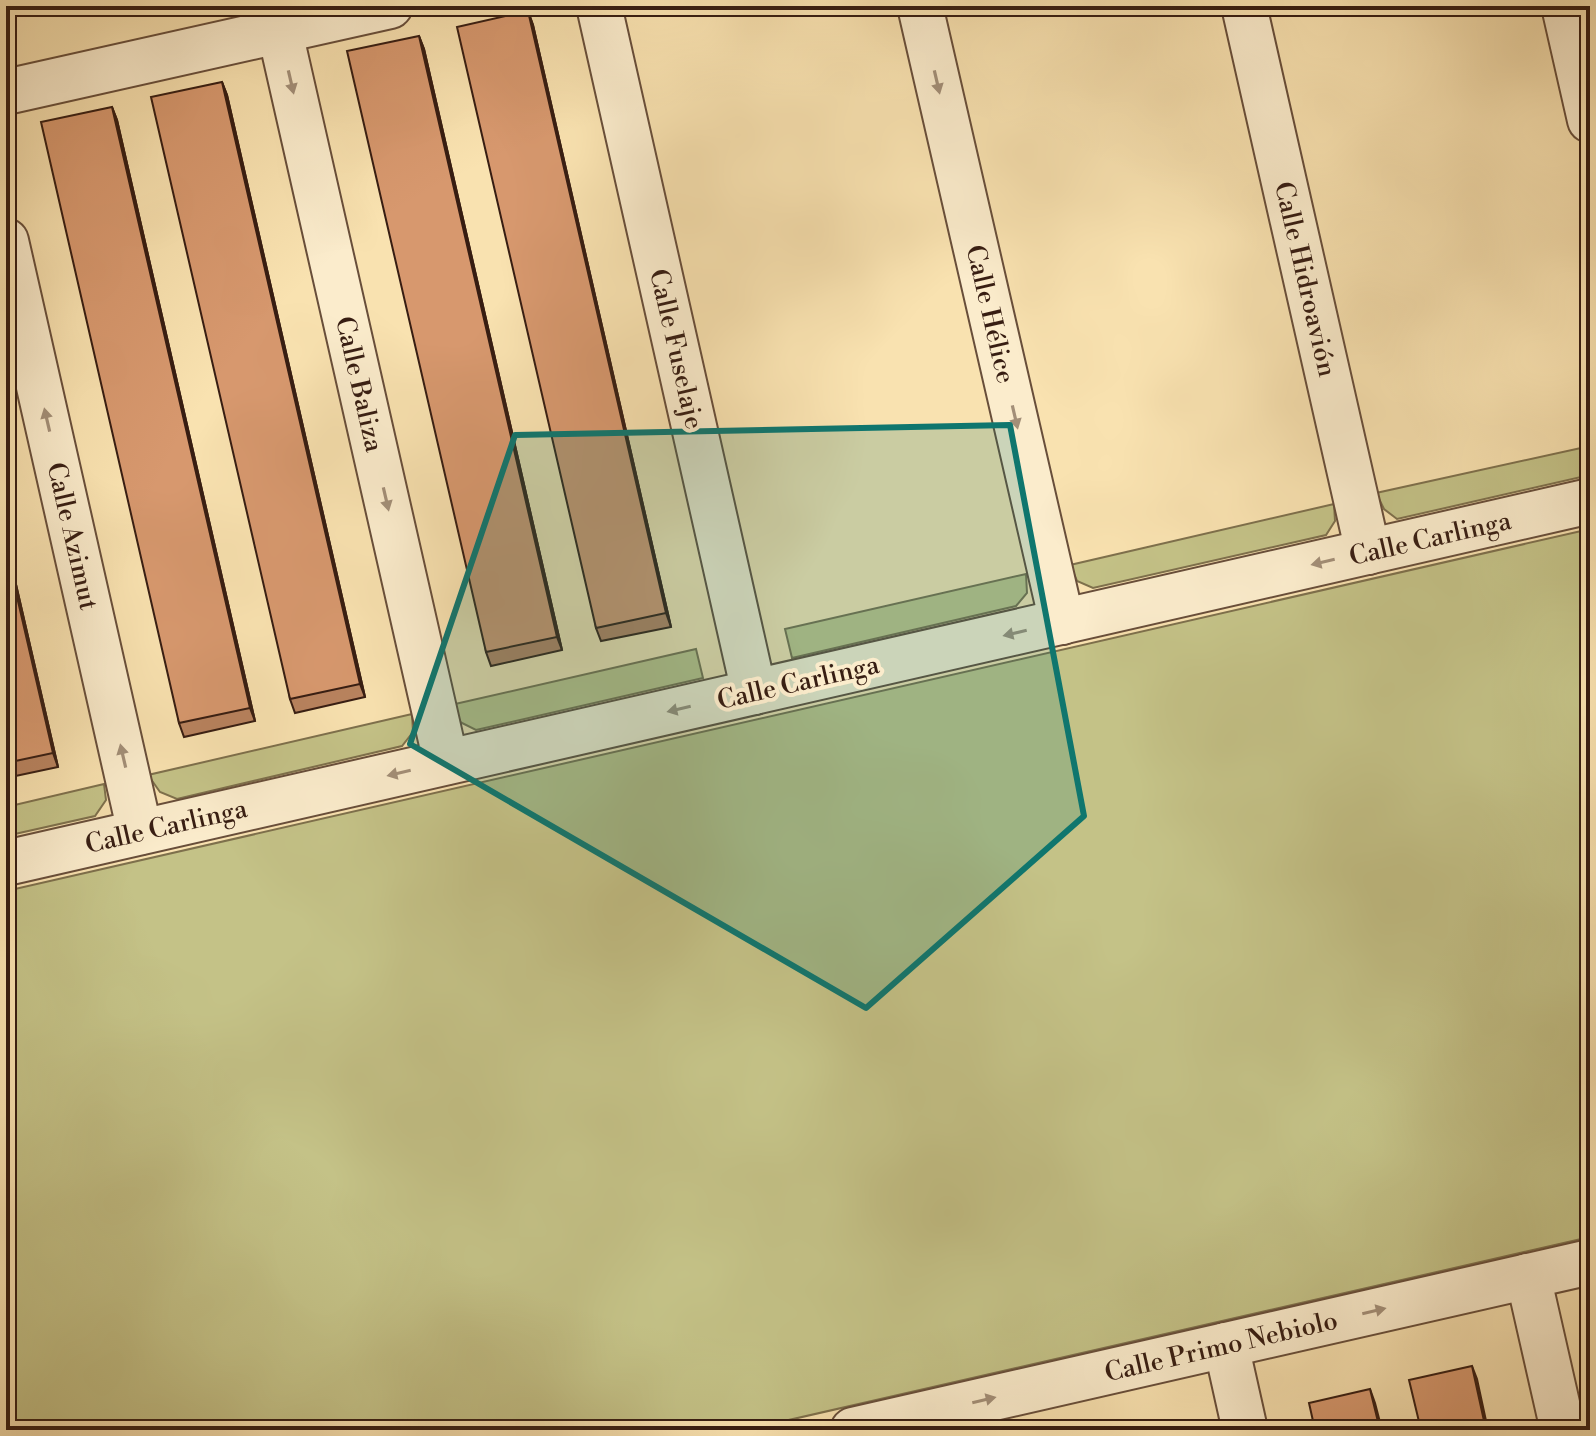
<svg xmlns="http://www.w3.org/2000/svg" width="1596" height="1436" font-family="'Libre Bodoni',serif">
  <rect width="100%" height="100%" fill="#f9e2b0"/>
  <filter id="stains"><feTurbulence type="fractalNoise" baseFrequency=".0025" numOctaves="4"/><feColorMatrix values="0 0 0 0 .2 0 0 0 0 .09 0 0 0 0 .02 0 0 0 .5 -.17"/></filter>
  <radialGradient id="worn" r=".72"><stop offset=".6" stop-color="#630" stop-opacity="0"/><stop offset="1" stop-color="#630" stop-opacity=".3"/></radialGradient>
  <g fill="#c4c287" stroke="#7e704c" stroke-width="2">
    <polygon points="1590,446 1590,475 1397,519 1384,509 1376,493"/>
    <polygon points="1334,504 1335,521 1326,535 1093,588 1077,581 1070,565"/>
    <polygon points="1590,529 1590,1237 745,1430 6,1430 6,891"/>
    <polygon points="1026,574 1027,593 1016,606 792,658 785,629"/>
    <polygon points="696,649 703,678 476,730 460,722 455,704"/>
    <polygon points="412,714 413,732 402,746 177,799 160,792 148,775"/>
    <polygon points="104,784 106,800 95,816 6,836 6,807"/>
  </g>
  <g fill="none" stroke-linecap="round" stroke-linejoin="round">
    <g stroke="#684e3a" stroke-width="48">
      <g id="pedestrian">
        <polyline points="599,6 754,692"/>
        <polyline points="6,92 390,6"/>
      </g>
    </g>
    <g stroke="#684e3a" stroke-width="48">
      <g id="minor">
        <polyline points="274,6 446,762"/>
        <polyline points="920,6 1062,622"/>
        <polyline points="1244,6 1368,552"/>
        <polyline points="1564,6 1590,120"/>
        <polyline points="6,241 140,832"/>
        <polyline points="1528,1276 1563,1430"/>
        <polyline points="1226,1345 1245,1430"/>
      </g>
    </g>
    <g stroke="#684e3a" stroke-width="48">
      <g id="tertiary">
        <polyline points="6,863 1590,501"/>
        <polyline points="853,1430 1590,1262"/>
      </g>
    </g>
    <use href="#pedestrian" stroke="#fbeccc" stroke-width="44"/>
    <use href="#minor" stroke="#fbeccc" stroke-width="44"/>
    <use href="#tertiary" stroke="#fbeccc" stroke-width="44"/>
  </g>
  <g fill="#b9835f" stroke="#371d12" stroke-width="2">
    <polygon points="528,11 533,25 671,627 601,641 596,628"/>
    <polygon points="419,36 424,49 562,650 491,666 486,652"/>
    <polygon points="222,82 227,95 365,697 295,713 290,699"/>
    <polygon points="112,107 117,120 255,721 184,737 179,723"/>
    <polygon points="6,541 58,767 6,778"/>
  </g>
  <g fill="#966a4d" stroke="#371d12" stroke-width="2">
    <polygon points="528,11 533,25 671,627 666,613"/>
    <polygon points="419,36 424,49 562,650 557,637"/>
    <polygon points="222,82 227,95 365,697 360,684"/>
    <polygon points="112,107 117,120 255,721 250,708"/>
    <polygon points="6,541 58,767 53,753 6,549"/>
    <polygon points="1472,1366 1477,1379 1488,1430 1486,1430"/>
    <polygon points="1370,1389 1375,1403 1382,1430 1380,1430"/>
  </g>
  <g fill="#d7986e" stroke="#371d12" stroke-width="2">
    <polygon points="528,11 666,613 596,628 457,27"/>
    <polygon points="419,36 557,637 486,652 347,51"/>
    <polygon points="222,82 360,684 290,699 151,97"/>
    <polygon points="112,107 250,708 179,723 41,122"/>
    <polygon points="6,549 53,753 6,763"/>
    <polygon points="1472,1366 1486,1430 1421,1430 1409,1380"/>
    <polygon points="1370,1389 1380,1430 1315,1430 1309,1403"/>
  </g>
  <defs><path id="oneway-solid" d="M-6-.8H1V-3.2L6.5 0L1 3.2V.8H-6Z" transform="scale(2)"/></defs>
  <g fill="#a38f78">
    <use href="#oneway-solid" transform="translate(291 82) rotate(77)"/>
    <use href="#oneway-solid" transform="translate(937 82) rotate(77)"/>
    <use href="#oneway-solid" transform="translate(1015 417) rotate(77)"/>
    <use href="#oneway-solid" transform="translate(47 420) rotate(-103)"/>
    <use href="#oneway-solid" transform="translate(386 499) rotate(77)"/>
    <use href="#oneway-solid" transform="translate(1323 562) rotate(167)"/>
    <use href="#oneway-solid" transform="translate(1015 633) rotate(167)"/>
    <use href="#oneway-solid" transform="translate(679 709) rotate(167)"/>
    <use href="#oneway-solid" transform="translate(123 756) rotate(-103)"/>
    <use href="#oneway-solid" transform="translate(399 773) rotate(167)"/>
    <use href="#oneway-solid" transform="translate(1374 1311) rotate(-13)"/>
    <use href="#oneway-solid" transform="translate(984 1400) rotate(-13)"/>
  </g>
  <path fill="#0f766e" fill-opacity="0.2" stroke="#0f766e" stroke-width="6" stroke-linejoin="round" d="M1010 425 1084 816 866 1008 410 744 515 435Z"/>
  <g text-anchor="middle" stroke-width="8" stroke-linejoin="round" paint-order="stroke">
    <g font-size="26" fill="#371d12" stroke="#fbeccc">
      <text transform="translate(1306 279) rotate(77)" y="9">Calle Hidroavión</text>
      <text transform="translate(991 314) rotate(77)" y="9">Calle Hélice</text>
      <text transform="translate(677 349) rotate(77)" y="9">Calle Fuselaje</text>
      <text transform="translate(360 384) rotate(77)" y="9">Calle Baliza</text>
      <text transform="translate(73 536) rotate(77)" y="9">Calle Azimut</text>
      <text transform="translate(1430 538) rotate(-13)" y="9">Calle Carlinga</text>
      <text transform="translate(798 682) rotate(-13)" y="9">Calle Carlinga</text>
      <text transform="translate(166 826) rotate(-13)" y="9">Calle Carlinga</text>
      <text transform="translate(1221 1346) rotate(-13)" y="9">Calle Primo Nebiolo</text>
    </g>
  </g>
  <rect width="1596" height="1436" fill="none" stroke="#f9e2b0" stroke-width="32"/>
  <rect x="8" y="8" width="1580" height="1420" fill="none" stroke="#371d12" stroke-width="4"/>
  <rect x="16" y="16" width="1564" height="1404" fill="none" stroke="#371d12" stroke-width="2"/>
  <rect width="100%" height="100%" filter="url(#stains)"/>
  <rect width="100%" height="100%" fill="url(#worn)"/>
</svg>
